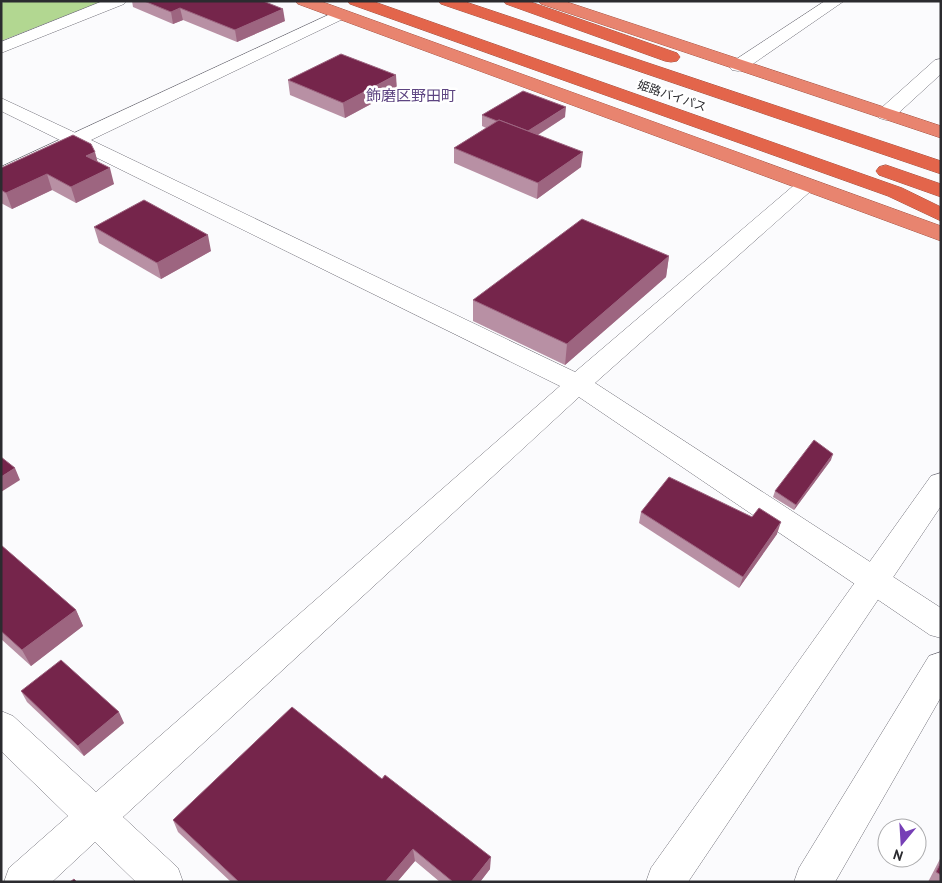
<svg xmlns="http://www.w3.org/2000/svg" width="942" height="883" font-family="'PT Sans','Noto Sans JP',sans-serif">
  <rect width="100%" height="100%" fill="#fbfbfd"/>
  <polygon fill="#b2d791" points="7,1 103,1 1,41 1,3"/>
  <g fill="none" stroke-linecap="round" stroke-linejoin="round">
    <g stroke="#706f78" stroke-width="1">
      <g id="minor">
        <polygon points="103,1 126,1 124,4 1,53 1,42"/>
        <polygon points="825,1 844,1 744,70 738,71 732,70 729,66 732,62"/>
        <polygon points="339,10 345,12 347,15 345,18 91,140 575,372 799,181 806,179 813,181 816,185 813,189 595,383 941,608 941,638 930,635 579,397 123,817 178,868 183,882 136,882 95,842 52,882 4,882 9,868 68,816 1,751 1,711 13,716 96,792 560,386 75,147 1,181 1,167"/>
        <polygon points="941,59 941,74 893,118 886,120 879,118 877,114 879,110 935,60"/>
      </g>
    </g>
    <g stroke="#706f78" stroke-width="1">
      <g id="tertiary">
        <polygon points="1,98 82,136 85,140 82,144 75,146 68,144 1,111"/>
        <polygon points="941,473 941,506 688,882 646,882 651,868 931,476"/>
        <polygon points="941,652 941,697 835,882 794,882 799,868 929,656"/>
      </g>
    </g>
    <g stroke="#a35141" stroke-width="1">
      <g id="trunk">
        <polygon points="296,1 320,1 941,226 941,241 298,4"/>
        <polygon points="539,1 564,1 941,126 941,138 541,4"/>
      </g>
    </g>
    <g stroke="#a35141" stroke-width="1">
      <g id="motorway">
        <polygon points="348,1 372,1 902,188 941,207 941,221 888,196 350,4"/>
        <polygon points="439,1 463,1 941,161 941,174 441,4"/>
        <polygon points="504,1 528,1 677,53 680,57 677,61 671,62 665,61 506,4"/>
        <polygon points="886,165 941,184 941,197 879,175 876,171 879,167"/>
      </g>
    </g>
    <use href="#minor" fill="#fff" fill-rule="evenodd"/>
    <use href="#tertiary" fill="#fff" fill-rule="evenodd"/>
    <use href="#trunk" fill="#e8846f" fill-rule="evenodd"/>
    <use href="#motorway" fill="#e3654b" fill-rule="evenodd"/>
  </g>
  <g fill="#b890a4">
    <polygon points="132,1 263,1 285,21 237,42 183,20 173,24 133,7"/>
    <polygon points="288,80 397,90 345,118 290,95"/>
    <polygon points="482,115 565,117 538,135 581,167 537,199 454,163 454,148 486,128 482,126"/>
    <polygon points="98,162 114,184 76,203 52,190 12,209 1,203 1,168"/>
    <polygon points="94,227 211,251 161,279 99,243"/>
    <polygon points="669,256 666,277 565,365 473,321 473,300"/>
    <polygon points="831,460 794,510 773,497 775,491"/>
    <polygon points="641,512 777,534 739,588 639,523"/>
    <polygon points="1,545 76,610 83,626 31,666 1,639"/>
    <polygon points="21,691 124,723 84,756 27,702"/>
    <polygon points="292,707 490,869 480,882 440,882 415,861 397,882 231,882 178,832 173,820"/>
    <polygon points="941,857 941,882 928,882"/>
  </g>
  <g fill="#9d6580">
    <polygon points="180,8 183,20 173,24 171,12"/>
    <polygon points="283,9 285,21 237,42 235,30"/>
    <polygon points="396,75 397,90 345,118 343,103"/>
    <polygon points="566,107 565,117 525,143 525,133"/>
    <polygon points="95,152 99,167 86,156"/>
    <polygon points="583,152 581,167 537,199 538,183"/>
    <polygon points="110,168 114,184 76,203 71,187"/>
    <polygon points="47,174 52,190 12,209 6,193"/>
    <polygon points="208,235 211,251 161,279 157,263"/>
    <polygon points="669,256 666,277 565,365 567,344"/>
    <polygon points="833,454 831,460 794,510 796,505"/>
    <polygon points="15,468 20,480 1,492 1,477"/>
    <polygon points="781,522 777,534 739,588 743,577"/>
    <polygon points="76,610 83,626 31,666 22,650"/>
    <polygon points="119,712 124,723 84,756 78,746"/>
    <polygon points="413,849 415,861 397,882 385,882"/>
    <polygon points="491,857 490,869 480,882 471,882"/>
  </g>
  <g fill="#75254b" stroke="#9d6580">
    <polygon points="144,1 263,1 283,9 235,30 180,8 171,12"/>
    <polygon points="341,54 396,75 343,103 288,80"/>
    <polygon points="523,91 566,107 528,131 499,120 497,121 482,115"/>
    <polygon points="499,120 583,152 538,183 454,148"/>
    <polygon points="73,135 91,144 95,152 86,156 110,168 71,187 47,174 6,193 1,190 1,168"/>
    <polygon points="144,200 208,235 157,263 94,227"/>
    <polygon points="582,219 669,256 567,344 473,300"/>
    <polygon points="814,440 833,454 796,505 775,491"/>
    <polygon points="1,457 15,468 1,477"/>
    <polygon points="669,477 752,517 759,508 781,522 743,577 641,512"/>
    <polygon points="1,545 76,610 22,650 1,631"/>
    <polygon points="61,660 119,712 78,746 21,691"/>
    <polygon points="292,707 382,779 385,775 491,857 471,882 453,882 413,849 385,882 239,882 173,820"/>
    <polygon points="941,862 941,875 936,872"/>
    <polygon points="74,879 77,882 70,882"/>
  </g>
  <g text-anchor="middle" stroke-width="5" stroke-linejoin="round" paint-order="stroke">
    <g font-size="12" fill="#2b2b2f" stroke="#fff">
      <text transform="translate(672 96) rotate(19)" y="4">姫路バイパス</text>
    </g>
    <g font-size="15" fill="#5d4481" stroke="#fff">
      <text x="411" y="101">飾磨区野田町</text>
    </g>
  </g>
  <rect width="942" height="883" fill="none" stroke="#2b2b2f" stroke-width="5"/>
  <g transform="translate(902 843) rotate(198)"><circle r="24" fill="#ffffff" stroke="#aaaaac"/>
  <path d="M0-4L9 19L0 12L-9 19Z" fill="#763fb6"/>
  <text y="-8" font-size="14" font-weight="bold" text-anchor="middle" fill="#2b2b2f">N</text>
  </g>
</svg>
